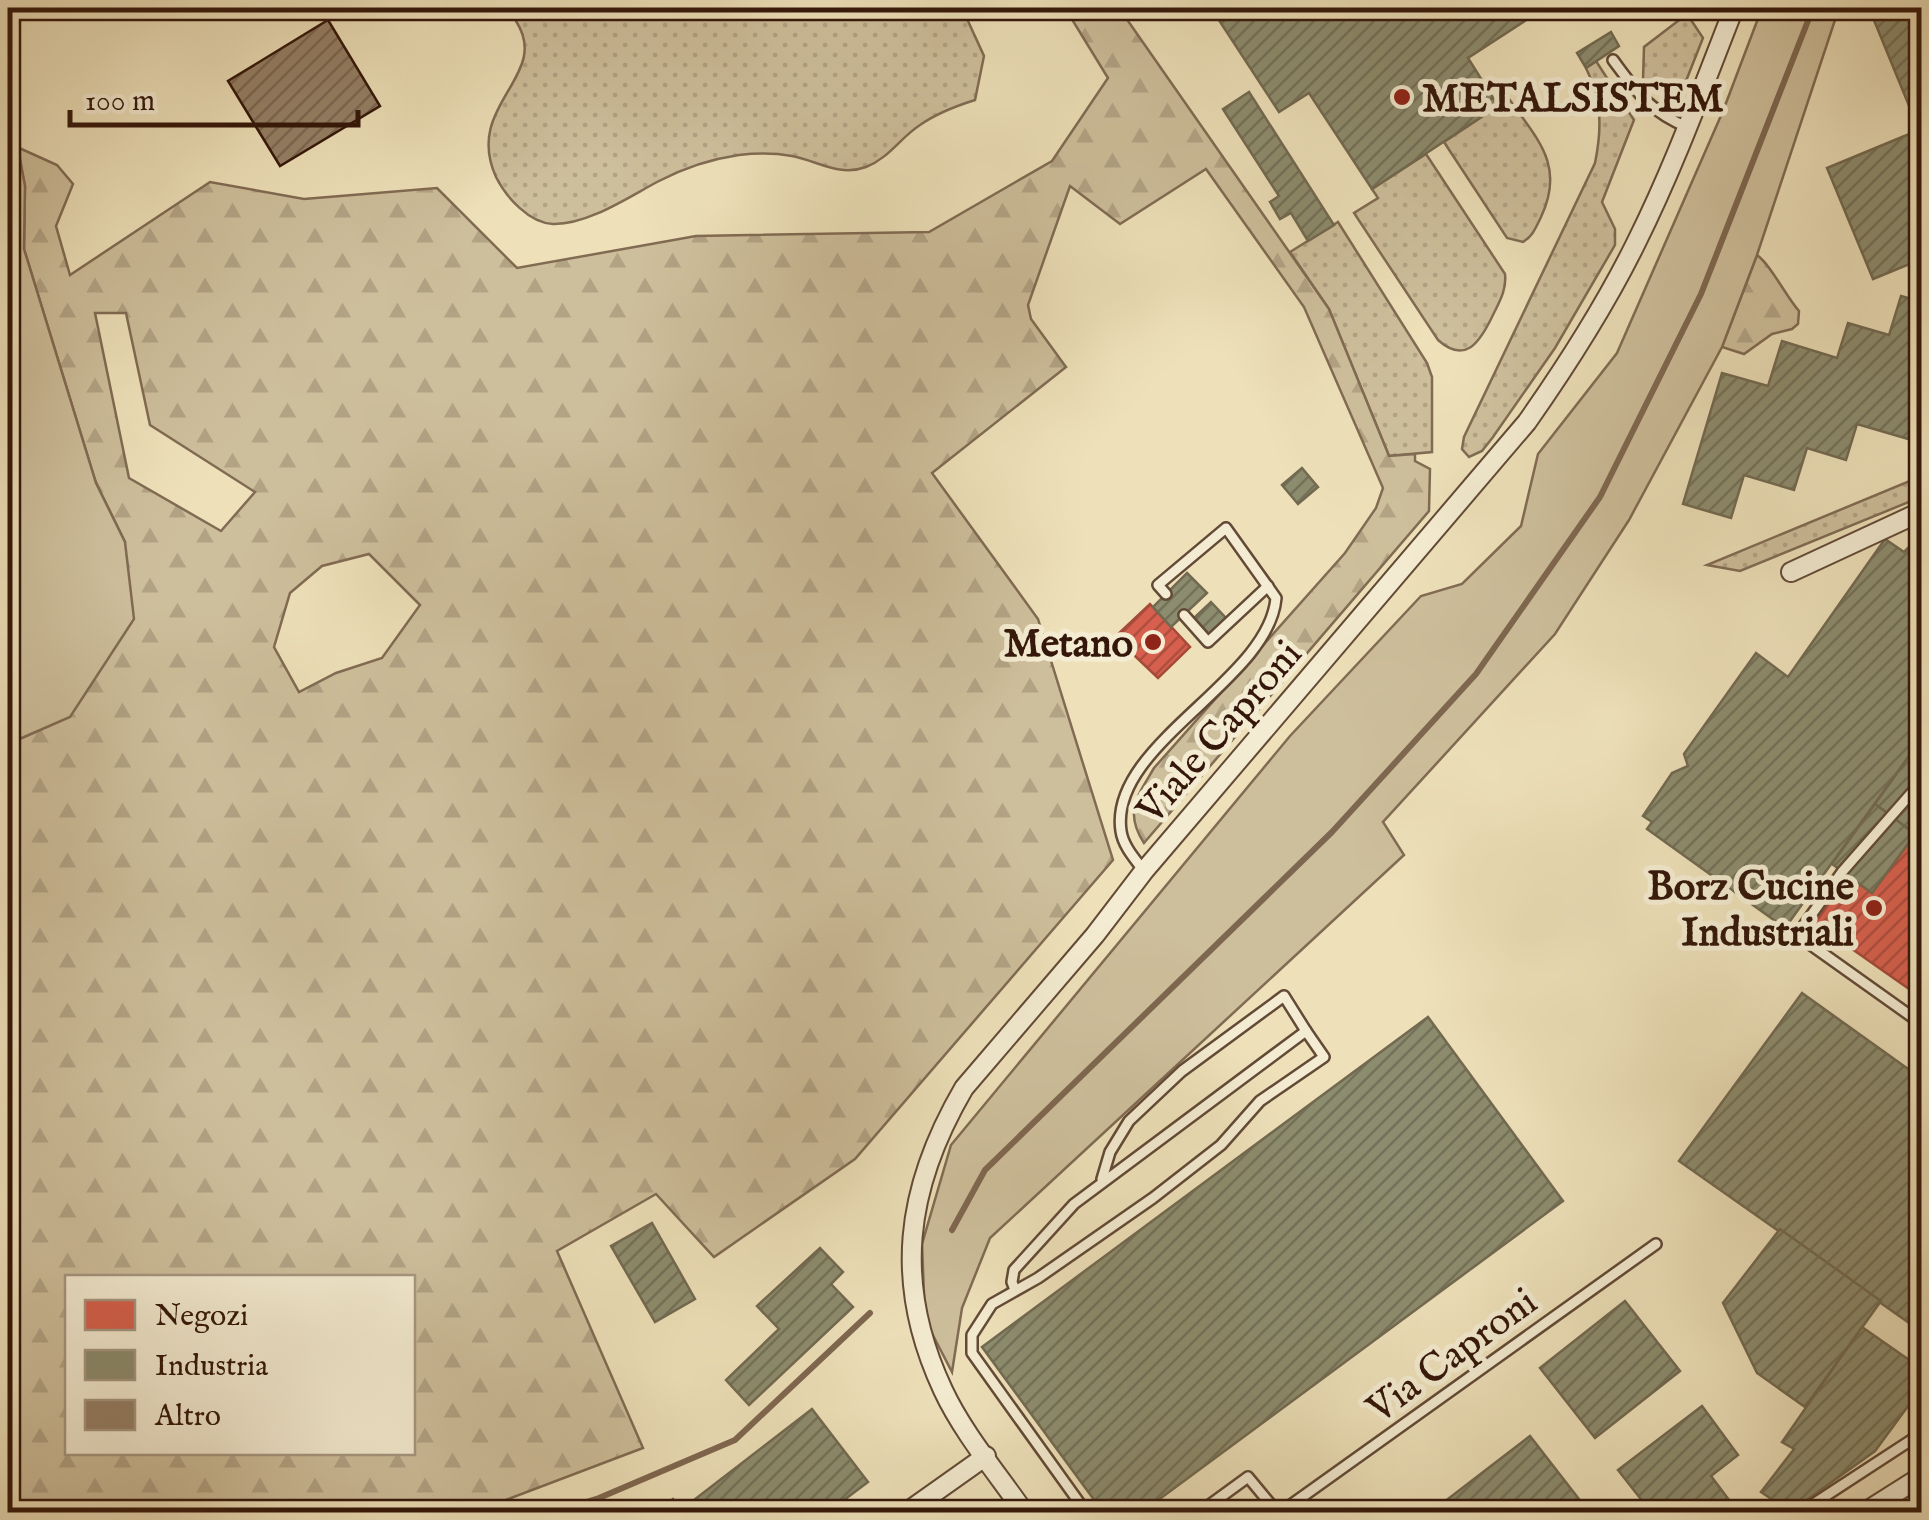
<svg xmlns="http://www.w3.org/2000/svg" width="1929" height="1520" font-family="'IM FELL English',serif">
  <defs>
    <pattern id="grass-dots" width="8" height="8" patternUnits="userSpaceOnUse" patternTransform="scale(2.5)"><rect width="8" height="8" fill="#cebf9c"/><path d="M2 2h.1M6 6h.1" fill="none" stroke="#b2a385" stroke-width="1.8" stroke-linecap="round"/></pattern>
    <pattern id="forest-firs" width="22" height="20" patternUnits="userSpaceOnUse" patternTransform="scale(2.5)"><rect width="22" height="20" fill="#cebf9c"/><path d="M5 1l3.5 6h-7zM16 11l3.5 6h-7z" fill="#b2a385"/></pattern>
    <pattern id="shops-hatch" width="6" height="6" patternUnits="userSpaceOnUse" patternTransform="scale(2.5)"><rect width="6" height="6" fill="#d6604d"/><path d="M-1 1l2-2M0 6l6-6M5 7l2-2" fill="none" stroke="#ae4e3e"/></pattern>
    <pattern id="industry-hatch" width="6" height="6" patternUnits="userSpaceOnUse" patternTransform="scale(2.5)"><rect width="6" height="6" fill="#8c8c6e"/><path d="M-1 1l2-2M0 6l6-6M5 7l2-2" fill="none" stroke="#737159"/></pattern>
    <pattern id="building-hatch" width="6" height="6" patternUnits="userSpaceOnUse" patternTransform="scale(2.5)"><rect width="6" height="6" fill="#958066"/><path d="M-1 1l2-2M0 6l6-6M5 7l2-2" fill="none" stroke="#7a6852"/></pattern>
  </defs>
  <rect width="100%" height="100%" fill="#eee1ba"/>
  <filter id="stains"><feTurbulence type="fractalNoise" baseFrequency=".002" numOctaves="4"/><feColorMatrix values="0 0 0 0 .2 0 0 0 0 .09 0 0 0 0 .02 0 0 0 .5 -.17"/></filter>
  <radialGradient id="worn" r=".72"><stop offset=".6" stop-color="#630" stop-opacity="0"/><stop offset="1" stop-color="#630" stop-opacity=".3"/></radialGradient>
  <g fill="url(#grass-dots)" stroke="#816b53" stroke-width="2.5">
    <path d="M521 8H962L984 56 975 100C956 106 937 113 920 125 900 138 889 158 866 167 839 177 818 161 792 156 775 153 756 153 739 155 711 159 684 168 659 181 630 196 588 225 553 224 529 223 506 197 496 177 463 104 552 77 516 21Z"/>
    <polygon points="1687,14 1703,38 1686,81 1674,93 1655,93 1643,80 1644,47"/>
    <path d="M1596 61 1634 120 1602 202 1615 229V245L1555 348 1493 437 1482 451 1469 457 1462 449 1464 437 1595 163C1602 129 1602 100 1586 68Z"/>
    <path d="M1507 96C1536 138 1566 164 1541 217 1536 227 1533 236 1523 242L1507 238 1444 142 1498 106 1495 101Z"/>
    <path d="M1426 154 1505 274C1507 291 1498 304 1491 319 1479 343 1465 364 1438 340L1354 213 1378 198 1372 189Z"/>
    <polygon points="1338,222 1427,363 1432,377 1432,452 1389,456 1329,309 1290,252"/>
    <polygon points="1917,478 1921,497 1740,571 1707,565"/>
  </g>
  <g fill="url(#forest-firs)" stroke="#816b53" stroke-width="2.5" fill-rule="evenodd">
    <path d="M1065 8H1119L1329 309 1389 456 1415 454V461L1430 469 1429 511 1144 843C1124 812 1137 797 1154 768L1345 553 1376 508 1383 488 1304 307 1206 169 1120 224 1070 186 1028 305 1031 319 1066 367 932 473 1038 619 1113 860 855 1159 714 1257 656 1194 557 1251 643 1448 474 1512H8V744L70 716 125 542 96 483 24 249 25 186 17 147 57 165 73 184 56 226 70 275 210 182 304 199 437 188 517 268 696 236 929 232 1052 161 1108 78ZM95 313H126L150 425 255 492 221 531 129 478ZM369 554 420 605 382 658 336 673 299 692 274 647 290 593 322 566ZM68 1278H412V1452H68Z"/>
    <path d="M1757 255C1771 265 1785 295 1799 311L1798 324 1792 329 1772 334 1744 354 1722 347Z"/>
  </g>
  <g fill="#cebf9c" stroke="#816b53" stroke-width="2.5">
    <polygon points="1762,8 1839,8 1757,255 1722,347 1629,520 1555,634 1383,822 1404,855 990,1238 962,1308 952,1372 925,1320 922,1244 951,1145 1290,736 1421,596 1462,584 1521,526 1538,454 1617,353 1723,111"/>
    <polygon points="8,93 25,186 24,249 96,483 125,542 134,619 70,717 8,744"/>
  </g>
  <g fill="url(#shops-hatch)" stroke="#a54a39" stroke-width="2.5">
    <polygon points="1150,604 1190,647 1158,678 1115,637"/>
    <polygon points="1922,825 1922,998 1815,923 1849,876 1872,893"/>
  </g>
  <g fill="url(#industry-hatch)" stroke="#726950" stroke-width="2.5">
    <polygon points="1211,8 1520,8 1528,19 1468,58 1498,106 1372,189 1309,93 1279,112"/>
    <polygon points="1869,8 1922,8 1922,259 1873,279 1827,168 1919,130"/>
    <polygon points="1611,32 1619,46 1586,68 1577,53"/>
    <polygon points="1249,92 1334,225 1308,241 1291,213 1280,219 1270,202 1279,196 1223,109"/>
    <polygon points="1901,296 1922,302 1922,403 1908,439 1857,424 1846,460 1807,448 1794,490 1744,475 1731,518 1683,504 1722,373 1768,386 1782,341 1837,358 1848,323 1889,335"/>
    <polygon points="1302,468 1318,487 1298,504 1282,485"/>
    <polygon points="1922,534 1922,738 1785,928 1647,829 1652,822 1643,816 1672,773 1688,766 1684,754 1756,653 1788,677 1885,539 1904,552"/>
    <polygon points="1187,573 1207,593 1171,627 1153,607"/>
    <polygon points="1211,602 1226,618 1210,635 1194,618"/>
    <polygon points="1922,738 1922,825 1915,834 1875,804"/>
    <polygon points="1875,804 1915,834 1872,893 1832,864"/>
    <polygon points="1802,993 1922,1079 1922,1332 1679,1161"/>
    <polygon points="1428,1017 1563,1201 1142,1512 1103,1512 982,1347"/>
    <polygon points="652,1223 695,1299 655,1322 611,1246"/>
    <polygon points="1780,1229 1881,1301 1805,1407 1757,1373 1723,1303"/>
    <polygon points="820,1248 843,1272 831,1284 853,1307 749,1405 726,1380 779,1329 757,1306"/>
    <polygon points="1625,1301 1680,1371 1595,1438 1540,1368"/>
    <polygon points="1862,1327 1922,1369 1922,1387 1875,1451 1790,1512 1761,1492 1794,1449 1782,1442"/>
    <polygon points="1702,1406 1738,1455 1711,1476 1729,1500 1712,1512 1651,1512 1618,1470"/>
    <polygon points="812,1409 868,1482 828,1512 656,1512 673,1499 681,1510"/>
    <polygon points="1530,1436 1589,1512 1431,1512"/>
  </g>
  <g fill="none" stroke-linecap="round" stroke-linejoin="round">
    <g stroke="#7e6750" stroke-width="6">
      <polyline points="952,1230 985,1170 1332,832 1476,674 1600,497 1701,294 1813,8"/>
      <polyline points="555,1512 599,1498 735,1440 870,1313"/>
    </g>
  </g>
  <polygon fill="url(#building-hatch)" stroke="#34170a" stroke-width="2.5" points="328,20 380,106 280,166 228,81"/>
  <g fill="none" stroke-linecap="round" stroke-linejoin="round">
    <g stroke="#624a36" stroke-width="14">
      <g id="service">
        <path d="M1613 60C1637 92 1649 111 1687 127"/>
        <polyline points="1920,487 1922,486"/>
        <polyline points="1184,615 1208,642 1268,586"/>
        <polyline points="1922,781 1842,872 1797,935 1922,1024"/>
        <path d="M1144 871C1135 859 1123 846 1121 831 1108 745 1269 681 1276 598L1226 528 1158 585 1166 594"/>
        <polyline points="1102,1179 1110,1152 1129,1121 1182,1071 1284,996 1306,1031"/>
        <polyline points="1015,1290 1012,1282 1014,1270 1074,1204 1306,1031 1324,1057 1260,1101 1221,1145 1153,1198 1038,1278 992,1304 972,1335 972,1353 1086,1512"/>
        <polyline points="1200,1512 1248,1477 1277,1512"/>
        <polyline points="1281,1512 1656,1244"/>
        <polyline points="1801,1512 1922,1433"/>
      </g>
    </g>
    <g stroke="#624a36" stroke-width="22">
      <g id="minor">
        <polyline points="1791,572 1914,515 1922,514"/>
        <polyline points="907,1512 986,1456"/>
        <path d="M1024 1512C997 1473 963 1433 943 1390 893 1283 905 1189 964 1088L1095 935 1144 871 1527 422C1567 365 1605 306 1636 243 1674 167 1703 87 1734 8"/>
        <polyline points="1865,1512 1922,1476"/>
      </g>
    </g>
    <use href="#service" stroke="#f4ecd2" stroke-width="9"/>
    <use href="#minor" stroke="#f4ecd2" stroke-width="18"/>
  </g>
  <g fill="#8f2418" stroke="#f4ecd2" stroke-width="4">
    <circle cx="1402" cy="97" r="10"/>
    <circle cx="1153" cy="642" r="10"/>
    <circle cx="1874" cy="908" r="10"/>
  </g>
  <g text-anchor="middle" stroke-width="10" stroke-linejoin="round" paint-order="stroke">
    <g font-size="40" font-weight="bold" fill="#34170a" stroke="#f4ecd2" text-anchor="end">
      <text x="1422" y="111" text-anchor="start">METALSISTEM</text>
      <text x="1133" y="656">Metano</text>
      <text x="1854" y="899">Borz Cucine<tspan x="1854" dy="46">Industriali</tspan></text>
    </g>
    <g font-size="40" fill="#34170a" stroke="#f4ecd2">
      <text transform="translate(1218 731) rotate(-49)" y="14">Viale Caproni</text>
      <text transform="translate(1451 1354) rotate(-36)" y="14">Via Caproni</text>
    </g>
  </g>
  <rect width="1929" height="1520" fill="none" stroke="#eee1ba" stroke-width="40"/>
  <rect x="10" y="10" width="1909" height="1500" fill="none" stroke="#34170a" stroke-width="5"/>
  <rect x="20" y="20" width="1889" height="1480" fill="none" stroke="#34170a" stroke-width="2.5"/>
  <rect x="65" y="1275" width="350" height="180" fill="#f4ecd2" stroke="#a79782" stroke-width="2.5"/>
  <rect x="85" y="1300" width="50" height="30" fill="#d6604d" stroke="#a79782" stroke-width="2.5"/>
  <text x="155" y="1325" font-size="30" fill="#34170a">Negozi</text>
  <rect x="85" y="1350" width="50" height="30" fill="#8c8c6e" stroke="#a79782" stroke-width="2.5"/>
  <text x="155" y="1375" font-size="30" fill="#34170a">Industria</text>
  <rect x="85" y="1400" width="50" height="30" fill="#958066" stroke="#a79782" stroke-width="2.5"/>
  <text x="155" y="1425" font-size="30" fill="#34170a">Altro</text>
  <path d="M70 110v15h288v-15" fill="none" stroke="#34170a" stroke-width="5"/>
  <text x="85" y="110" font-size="30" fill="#34170a" stroke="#f4ecd2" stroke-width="8" paint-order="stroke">100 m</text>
  <rect width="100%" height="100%" filter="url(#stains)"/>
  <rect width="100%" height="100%" fill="url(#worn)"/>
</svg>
